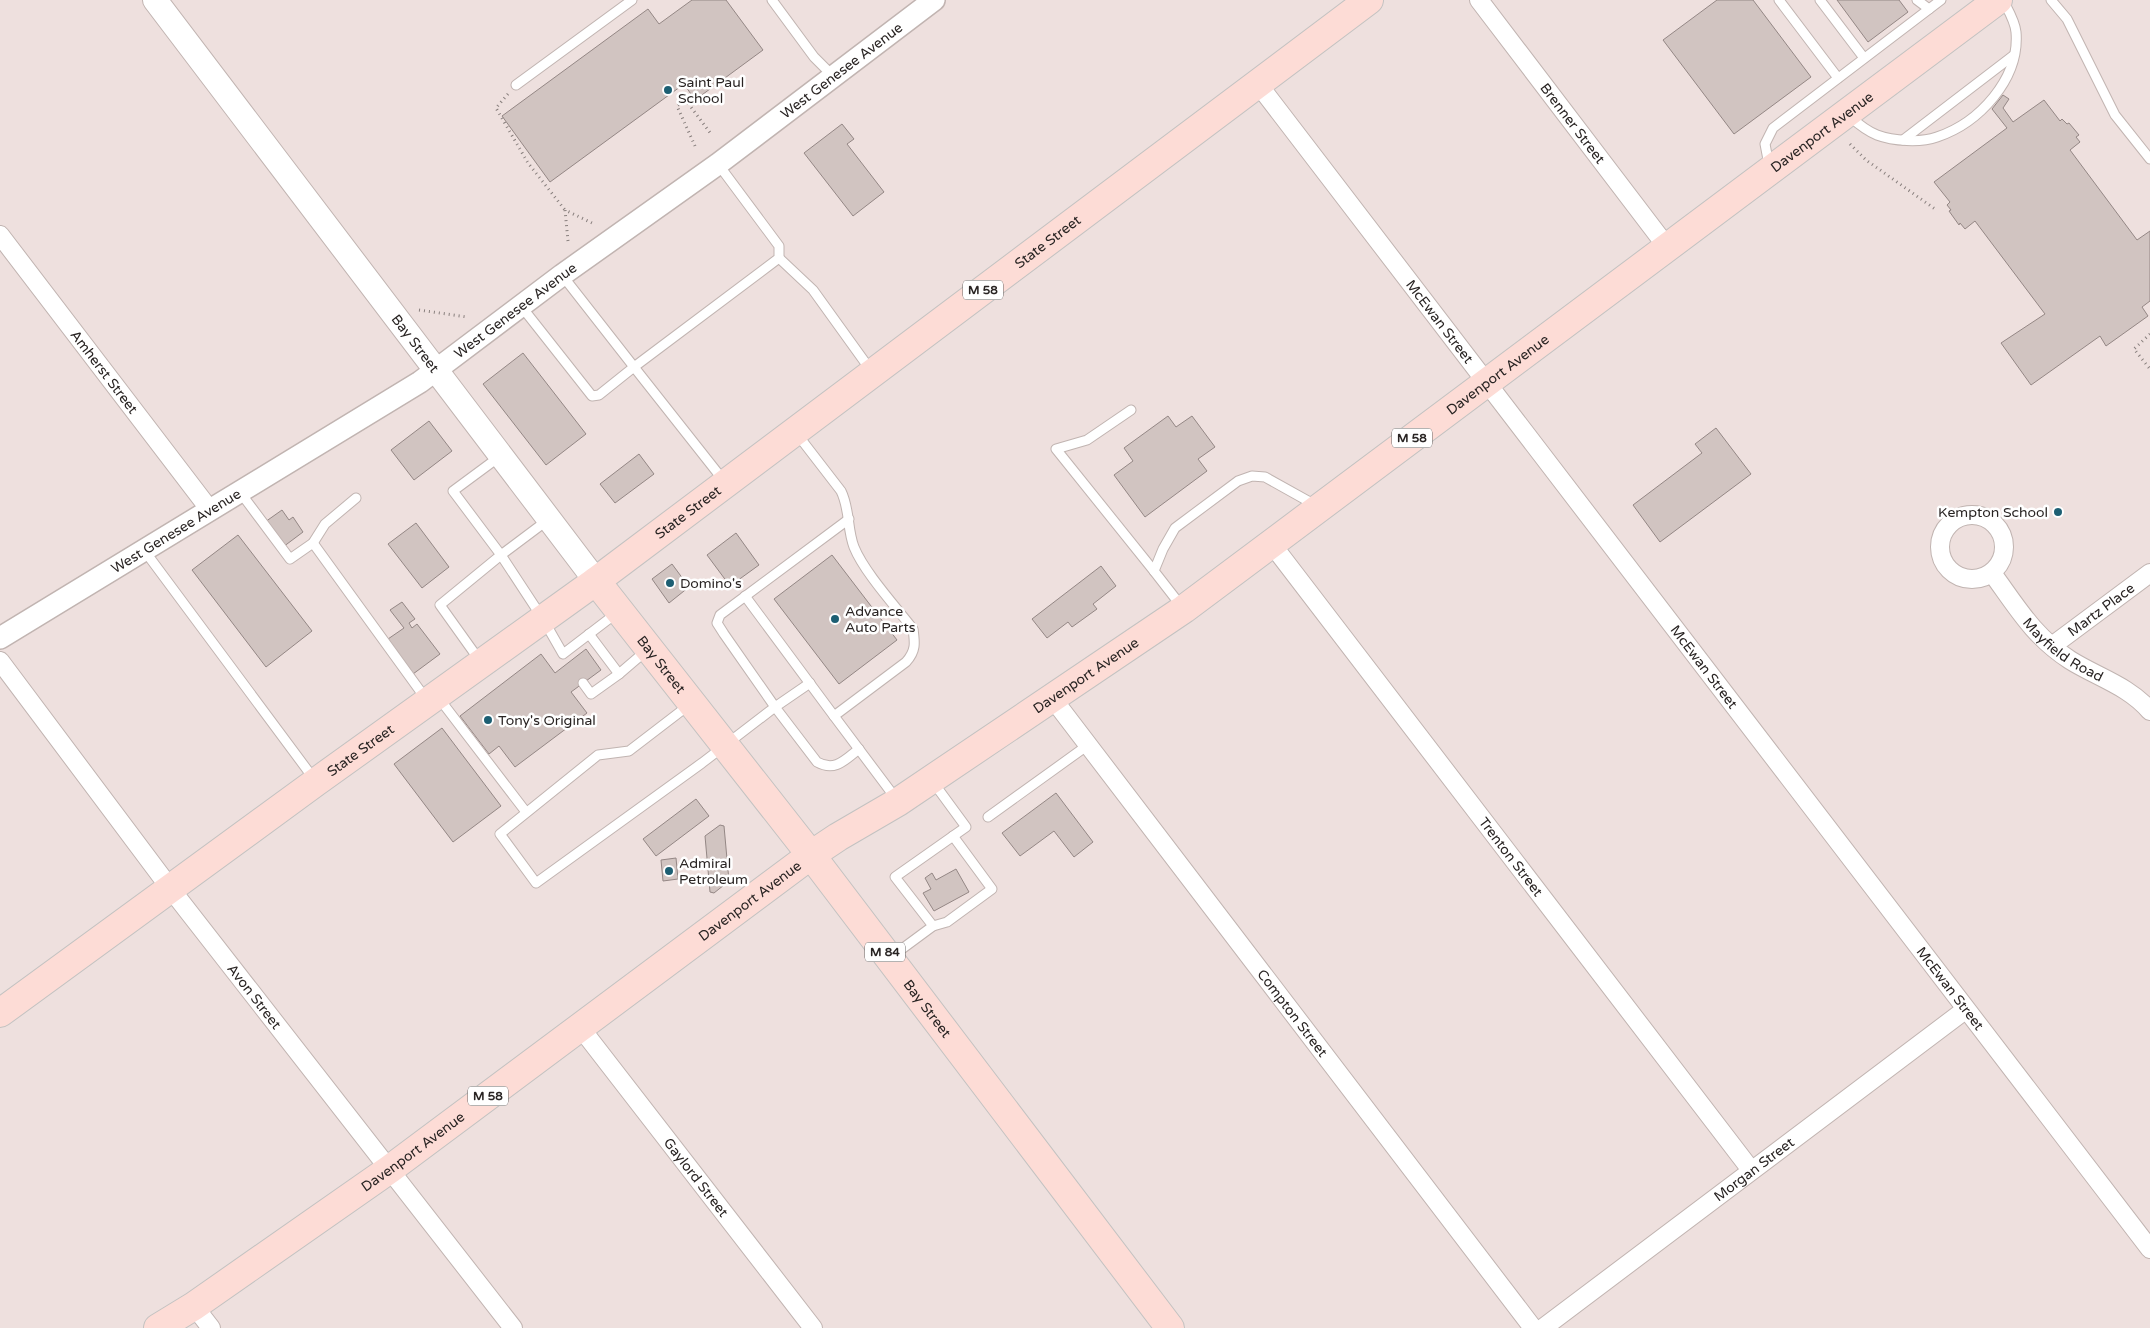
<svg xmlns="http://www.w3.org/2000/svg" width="2150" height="1328" font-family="'Varela Round',sans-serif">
  <rect width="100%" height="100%" fill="#eee0de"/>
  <g fill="#d1c4c1" stroke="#948785">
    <polygon points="692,0 726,0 763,50 695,100 684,84 550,182 502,116 648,9 659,24"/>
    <polygon points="1717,0 1753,0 1811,77 1734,134 1663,40"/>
    <polygon points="1837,0 1899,0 1908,12 1868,42"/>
    <polygon points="2003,95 2009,99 2003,108 2013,122 2044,100 2060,121 2062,119 2067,124 2069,123 2079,135 2076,137 2080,142 2070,150 2137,240 2150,231 2150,301 2142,307 2148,316 2106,346 2100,336 2031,385 2001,343 2045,314 1975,221 1965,229 1960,223 1959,225 1949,211 1951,210 1947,205 1950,202 1934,182 2007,128 1992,109"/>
    <polygon points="842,124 854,139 847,144 884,192 853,216 804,153"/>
    <polygon points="523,353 586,434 546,465 483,384"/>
    <polygon points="1168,416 1176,427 1192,416 1215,447 1198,459 1207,471 1145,517 1114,475 1133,461 1124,448"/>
    <polygon points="429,421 452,451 414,480 391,450"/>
    <polygon points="1716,428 1751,474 1660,542 1633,505 1702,453 1695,444"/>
    <polygon points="639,454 654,474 615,503 600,484"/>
    <polygon points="282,510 289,520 293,517 303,532 283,547 265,522"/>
    <polygon points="416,523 449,567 422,588 388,544"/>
    <polygon points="736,533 759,565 730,586 707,555"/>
    <polygon points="238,535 312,631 266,667 192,570"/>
    <polygon points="832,555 897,640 839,684 774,599"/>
    <polygon points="672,564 689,587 669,603 652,579"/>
    <polygon points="1101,566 1116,586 1093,604 1097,609 1072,627 1068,622 1047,638 1032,619"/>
    <polygon points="402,602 415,619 409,623 412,628 417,624 440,654 413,674 388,639 404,628 390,610"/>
    <polygon points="586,649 601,670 571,692 587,713 515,767 499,746 489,754 460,716 541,654 555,673"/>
    <polygon points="442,728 501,806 453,842 394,764"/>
    <polygon points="1056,793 1093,842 1074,857 1054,831 1020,856 1002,833"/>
    <polygon points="696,799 709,816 656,856 643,839"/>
    <polygon points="720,825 724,826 729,881 714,893 710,892 705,836"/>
    <polygon points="676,858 678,879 663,881 661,860"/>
    <polygon points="956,869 969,892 934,911 923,893 931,889 925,878 932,873 936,880"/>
  </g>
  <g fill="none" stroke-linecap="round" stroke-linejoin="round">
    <g stroke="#c1b4b1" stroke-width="11">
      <g id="service">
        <polyline points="772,0 814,57 833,76"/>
        <polyline points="1779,0 1838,78"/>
        <polyline points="1820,0 1864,58"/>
        <polyline points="1917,0 1929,9"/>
        <polyline points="2051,0 2067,19 2115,115 2150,159"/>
        <polyline points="516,85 632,0"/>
        <path d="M1849 116C1857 123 1866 131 1877 135 1893 141 1920 143 1937 137 1979 123 2020 79 2016 32 2015 21 2008 10 2003 0"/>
        <polyline points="1903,140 2014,55"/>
        <polyline points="1769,165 1765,144 1773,128 1941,0"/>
        <polyline points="779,258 813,290 872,372"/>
        <polyline points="562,275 634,367 779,258 779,246 718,164"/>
        <polyline points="521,306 592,396 599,395 634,367 724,481"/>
        <polyline points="1131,410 1087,440 1056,449 1154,571"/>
        <path d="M797 434 841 491C850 509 847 529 854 547 864 572 896 607 913 629 915 643 916 651 906 662L834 716 897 800"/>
        <polyline points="240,492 290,559 313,543 325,524 356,498"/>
        <polyline points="549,519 501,555 543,619 563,654 618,612"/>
        <polyline points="313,543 426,699"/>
        <polyline points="144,550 314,779"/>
        <polyline points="745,596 834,716"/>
        <polyline points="1182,607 1154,571 1163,549 1175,528 1238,481 1252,476 1265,477 1317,506"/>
        <polyline points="589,634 619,674 647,650"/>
        <polyline points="480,661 440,605 501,555 453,491 499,457"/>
        <polyline points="583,683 591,694 619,674"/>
        <path d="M810 683 775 707 817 762C835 772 845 760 859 749"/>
        <polyline points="438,697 526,812"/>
        <polyline points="689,705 629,751 598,755 500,834 536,883 702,763 775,707 724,634 717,623 720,615 849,519"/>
        <polyline points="988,817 1088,745"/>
        <polyline points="933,926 947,922 992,889 953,836"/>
        <polyline points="891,957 933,926 895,877 966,827 933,782"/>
      </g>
    </g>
    <g stroke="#c1b4b1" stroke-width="20">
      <g id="minor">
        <path id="s1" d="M1479 0 1667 247"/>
        <path id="s2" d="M1258 84 2150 1249"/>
        <path id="s3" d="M0 235 210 510"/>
        <circle cx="1972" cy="547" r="32"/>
        <path id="s4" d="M1271 543 1751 1170"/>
        <path id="s5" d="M1992 573C2017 607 2033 636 2070 660 2097 677 2129 686 2150 711"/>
        <path id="s6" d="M2052 646 2150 573"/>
        <path id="s7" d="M0 661 170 888 513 1328"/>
        <path id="s8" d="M1053 699 1533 1328"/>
        <path id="s9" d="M580 1027 813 1328"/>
        <polyline points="194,1306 211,1328"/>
        <path id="s10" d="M1543 1328 1965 1010"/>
      </g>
    </g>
    <g stroke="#c1b4b1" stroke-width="24">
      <g id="tertiary">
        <path id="s11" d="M0 638 420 382 562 275 718 164 934 0"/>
      </g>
    </g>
    <g stroke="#c1b4b1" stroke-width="26">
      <g id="secondary">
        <path id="s12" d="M155 0 596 581"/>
      </g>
    </g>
    <g stroke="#c3c2c1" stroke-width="30">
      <g id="primary">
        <path id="s13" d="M596 581 811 855 1170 1328"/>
        <path id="s14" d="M0 1013 316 782 596 581 1369 0"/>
        <path id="s15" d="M158 1328 194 1306 390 1169 811 855 838 837 898 802 1184 609 1998 0"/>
      </g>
    </g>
    <g stroke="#887f7d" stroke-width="3" stroke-dasharray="1 4" stroke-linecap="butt">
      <polyline points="508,94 496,108 528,163 565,210"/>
      <polyline points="1850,144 1866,160 1935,209"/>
      <polyline points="695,146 677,106 685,99 711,134"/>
      <polyline points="568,241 565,210 592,223"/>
      <polyline points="419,310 467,317"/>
      <polyline points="2150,334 2134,349 2150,369"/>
    </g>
    <use href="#service" stroke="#fff" stroke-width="9"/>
    <use href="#minor" stroke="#fff" stroke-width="18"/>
    <use href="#tertiary" stroke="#fff" stroke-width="21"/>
    <use href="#secondary" stroke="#fff" stroke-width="24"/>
    <use href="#primary" stroke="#fddcd6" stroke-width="28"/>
  </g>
  <g fill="#1d5f73" stroke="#fff" stroke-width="2">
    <circle cx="668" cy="90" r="5"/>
    <circle cx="2058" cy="512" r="5"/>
    <circle cx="670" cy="583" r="5"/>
    <circle cx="835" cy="619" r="5"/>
    <circle cx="488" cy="720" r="5"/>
    <circle cx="669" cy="871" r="5"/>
  </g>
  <g text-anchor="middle" stroke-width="5" stroke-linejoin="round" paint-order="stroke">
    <g fill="#fff" stroke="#696665" stroke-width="1">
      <rect x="963" y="280.5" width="40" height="19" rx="4"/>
      <rect x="1392" y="428.5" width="40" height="19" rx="4"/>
      <rect x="865" y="942.5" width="40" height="19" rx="4"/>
      <rect x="468" y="1086.5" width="40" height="19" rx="4"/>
    </g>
    <g font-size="12" font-weight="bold" fill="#292423">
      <text x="983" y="294">M 58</text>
      <text x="1412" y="442">M 58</text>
      <text x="885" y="956">M 84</text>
      <text x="488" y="1100">M 58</text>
    </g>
    <g font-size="14" fill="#292423" stroke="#fff">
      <text dy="5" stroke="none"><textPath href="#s11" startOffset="1016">West Genesee Avenue</textPath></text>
      <text dy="5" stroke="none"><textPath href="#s1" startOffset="155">Brenner Street</textPath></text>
      <text dy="5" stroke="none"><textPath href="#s15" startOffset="2050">Davenport Avenue</textPath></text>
      <text dy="5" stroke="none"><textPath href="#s14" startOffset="1301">State Street</textPath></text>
      <text dy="5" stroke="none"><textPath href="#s11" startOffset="611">West Genesee Avenue</textPath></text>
      <text dy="5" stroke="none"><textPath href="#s2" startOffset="299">McEwan Street</textPath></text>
      <text dy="5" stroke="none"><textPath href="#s12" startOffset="431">Bay Street</textPath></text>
      <text dy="5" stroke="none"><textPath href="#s3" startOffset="172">Amherst Street</textPath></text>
      <text dy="5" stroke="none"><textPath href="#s15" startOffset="1645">Davenport Avenue</textPath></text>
      <text dy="5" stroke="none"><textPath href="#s14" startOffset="851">State Street</textPath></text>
      <text dy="5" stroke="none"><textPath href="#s11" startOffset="206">West Genesee Avenue</textPath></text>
      <text dy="5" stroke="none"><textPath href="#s6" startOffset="61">Martz Place</textPath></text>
      <text dy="5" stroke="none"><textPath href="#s5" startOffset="106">Mayfield Road</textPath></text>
      <text dy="5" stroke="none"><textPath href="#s13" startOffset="106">Bay Street</textPath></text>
      <text dy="5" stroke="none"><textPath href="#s2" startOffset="734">McEwan Street</textPath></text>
      <text dy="5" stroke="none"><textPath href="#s15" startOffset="1135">Davenport Avenue</textPath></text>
      <text dy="5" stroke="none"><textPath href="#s14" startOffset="446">State Street</textPath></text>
      <text dy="5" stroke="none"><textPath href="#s4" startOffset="395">Trenton Street</textPath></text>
      <text dy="5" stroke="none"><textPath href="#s15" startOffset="730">Davenport Avenue</textPath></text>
      <text dy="5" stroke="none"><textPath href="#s2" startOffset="1139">McEwan Street</textPath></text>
      <text dy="5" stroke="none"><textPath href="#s7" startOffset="421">Avon Street</textPath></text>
      <text dy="5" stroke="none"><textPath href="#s13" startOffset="541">Bay Street</textPath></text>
      <text dy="5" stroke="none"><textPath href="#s8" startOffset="395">Compton Street</textPath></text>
      <text dy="5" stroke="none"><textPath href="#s15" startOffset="310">Davenport Avenue</textPath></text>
      <text dy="5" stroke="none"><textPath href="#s10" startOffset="264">Morgan Street</textPath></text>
      <text dy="5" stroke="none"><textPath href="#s9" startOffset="190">Gaylord Street</textPath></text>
    </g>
    <g font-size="14" fill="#292423" stroke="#fff" text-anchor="start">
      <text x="678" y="87">Saint Paul<tspan x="678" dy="16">School</tspan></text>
      <text x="2048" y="517" text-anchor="end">Kempton School</text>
      <text x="680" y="588">Domino's</text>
      <text x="845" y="616">Advance<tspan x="845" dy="16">Auto Parts</tspan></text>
      <text x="498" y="725">Tony's Original</text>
      <text x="679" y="868">Admiral<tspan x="679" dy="16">Petroleum</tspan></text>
    </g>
  </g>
</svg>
